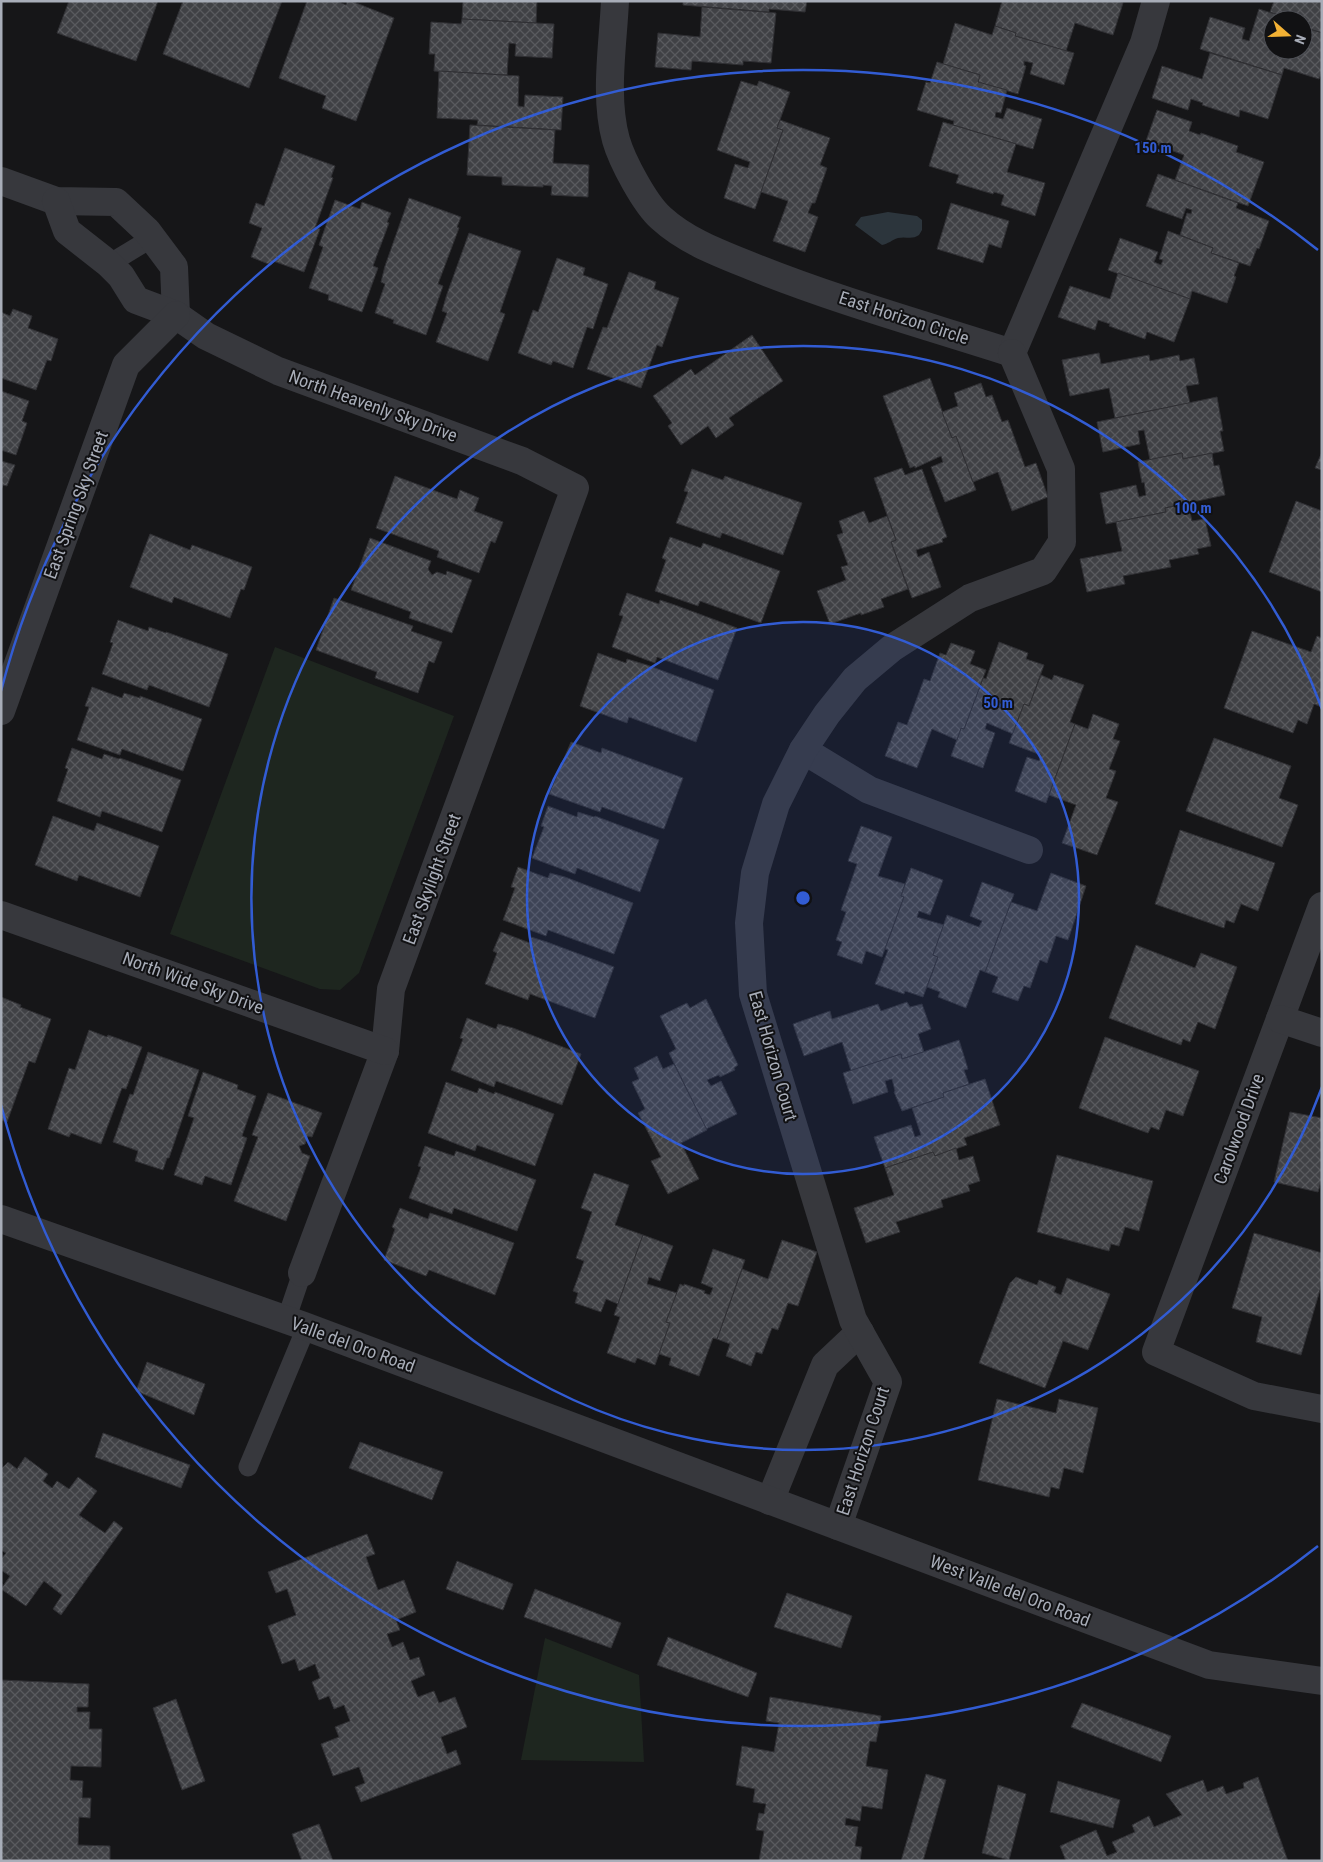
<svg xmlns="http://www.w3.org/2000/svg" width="1323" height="1862" font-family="'Roboto Condensed',sans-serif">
  <defs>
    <pattern id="building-cross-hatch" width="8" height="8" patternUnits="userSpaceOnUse" patternTransform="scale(1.25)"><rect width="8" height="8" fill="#404145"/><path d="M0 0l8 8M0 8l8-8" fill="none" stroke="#595a5e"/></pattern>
  </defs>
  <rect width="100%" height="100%" fill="#161618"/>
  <g fill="#1e261f">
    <polygon points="275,647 454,716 359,973 340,990 320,989 170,934"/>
    <polygon points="545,1638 639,1675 644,1762 521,1760"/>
  </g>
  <path fill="#2c353c" d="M888 212 917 216 922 220V230L919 235C912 240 906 236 898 238 892 240 888 244 882 245L855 225 861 217Z"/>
  <g fill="url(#building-cross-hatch)" stroke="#303034">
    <polygon points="69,1 158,1 136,61 57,33"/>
    <polygon points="183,1 282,1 249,88 163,54"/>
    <polygon points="307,1 337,1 346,5 347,1 351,1 394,18 356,121 322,108 326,96 279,78"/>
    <polygon points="463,1 537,1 536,23 462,19"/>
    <polygon points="683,1 807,1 805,12 769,9 769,12 683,5"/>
    <polygon points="1002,1 1119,1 1123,3 1113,35 1075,23 1066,51 1015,36 1016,33 995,26"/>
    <polygon points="1274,1 1322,1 1322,33 1303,27 1303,20 1293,20 1270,12"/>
    <polygon points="702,7 776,13 771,63 743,61 743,65 692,61 691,70 655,67 658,33 700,37"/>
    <polygon points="1259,9 1293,20 1273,20 1273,50 1303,50 1303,27 1322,33 1322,72 1319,79 1284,68 1282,75 1200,49 1210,17 1245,28 1242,39 1249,41"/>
    <polygon points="462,19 554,24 552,58 515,56 516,44 509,43 507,75 434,71 435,54 429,54 431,22 461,24"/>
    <polygon points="955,23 992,35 995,26 1016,33 1015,36 1074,53 1064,85 1030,74 1033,63 1024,61 1024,65 1026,66 1018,94 978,82 980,75 943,64"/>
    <polygon points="1210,53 1282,75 1268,119 1240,110 1239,117 1202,105 1203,103 1191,99 1188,110 1152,98 1162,66 1202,79"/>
    <polygon points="937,62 980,75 978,82 1007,90 1001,113 996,112 995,117 1003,119 1007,108 1042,119 1033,149 953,125 954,121 917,110 926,82 930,83"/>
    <polygon points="439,71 519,76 518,106 524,107 525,95 563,97 561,130 477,125 478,120 437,118"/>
    <polygon points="741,81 757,86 759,81 790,92 777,128 783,130 755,209 724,198 735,164 748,168 750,162 717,150"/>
    <polygon points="1157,110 1192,122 1189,131 1200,135 1201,133 1238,146 1236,152 1264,162 1248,206 1175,180 1184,155 1146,141"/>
    <polygon points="780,120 830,138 820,165 827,168 815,203 812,203 808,213 818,217 805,252 773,241 788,201 761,192 783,130 777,128"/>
    <polygon points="943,122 1016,144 1007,172 1045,183 1035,216 1001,205 1004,195 994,192 993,194 956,183 959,175 929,166"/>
    <polygon points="470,125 555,130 553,163 589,165 588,197 551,195 552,186 543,185 543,187 502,185 502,177 467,175"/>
    <polygon points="285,148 335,166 331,177 333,178 315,228 320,229 304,272 273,261 271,265 251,257 262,228 249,223 256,203 264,206"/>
    <polygon points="1158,174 1238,203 1236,208 1269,221 1259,249 1257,248 1250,266 1211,253 1213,248 1180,235 1187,213 1191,214 1192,210 1186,208 1182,219 1146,206"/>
    <polygon points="409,198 461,217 457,227 459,228 438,284 443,286 426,335 393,323 394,320 375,313 385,284 381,282 385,266"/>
    <polygon points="335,200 360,209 362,202 391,213 387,222 389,223 373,266 378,268 362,312 328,300 329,295 309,288 323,247 319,245"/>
    <polygon points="951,203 1009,221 1001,248 989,244 983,263 937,249"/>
    <polygon points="1168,231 1213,248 1211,253 1239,263 1234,276 1236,277 1227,303 1192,291 1190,299 1108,270 1120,238 1158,252 1154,262 1161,265 1163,260 1159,259"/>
    <polygon points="469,233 521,251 500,312 505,314 488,361 436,342 447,313 442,311 447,294"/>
    <polygon points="557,258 585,268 583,275 608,284 593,329 587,327 573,368 553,361 551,365 518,353 533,310 538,312"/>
    <polygon points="629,272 656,282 654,289 679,298 662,347 657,345 641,388 587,369 603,327 607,328"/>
    <polygon points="1118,273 1190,299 1174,342 1147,332 1145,339 1109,326 1110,324 1098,320 1095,330 1058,317 1070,286 1110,299"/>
    <polygon points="13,309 32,316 28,328 58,339 51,361 47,360 36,390 1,378 1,312 10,316"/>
    <polygon points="752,335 783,381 729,418 734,425 716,438 708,426 681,445 668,426 672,423 653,396 691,369 695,375"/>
    <polygon points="1099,353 1101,364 1149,355 1150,361 1179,355 1180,361 1194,358 1199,384 1186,386 1190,403 1115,418 1109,388 1070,396 1062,360"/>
    <polygon points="930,378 952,438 956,436 976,490 945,502 931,467 943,462 941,456 915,468 915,466 910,468 883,396"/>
    <polygon points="981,383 986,397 992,395 1002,422 1008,420 1025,467 1036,463 1048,497 1012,511 998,472 973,482 956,436 952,438 942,412 958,406 954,393"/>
    <polygon points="1,391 29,401 22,421 27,423 16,455 1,450"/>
    <polygon points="1217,397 1223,431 1220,431 1224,451 1183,459 1182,453 1150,460 1144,430 1138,431 1140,444 1103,452 1097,422"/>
    <polygon points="1322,452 1322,470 1315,468"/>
    <polygon points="1182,453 1183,459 1212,453 1214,466 1219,465 1225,495 1165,508 1166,512 1106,524 1100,493 1136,485 1139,497 1146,495 1144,482 1142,483 1138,462"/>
    <polygon points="1,461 15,465 7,486 3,485 1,490"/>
    <polygon points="902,468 905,475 922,469 947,537 942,539 943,542 916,550 918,557 929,552 941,587 912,598 891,542 896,540 874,478"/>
    <polygon points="692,469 723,480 725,476 802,503 783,555 722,533 720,538 676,523 688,492 684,491"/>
    <polygon points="395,476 457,499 460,490 479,498 474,511 503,522 495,543 491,541 479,573 437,557 439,551 376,528"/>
    <polygon points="1296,501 1322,511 1322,592 1269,572"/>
    <polygon points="1188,503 1192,521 1205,519 1211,546 1197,549 1199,554 1169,560 1171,567 1123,576 1125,584 1087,592 1080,559 1122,551 1116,522 1166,512 1165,508"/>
    <polygon points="864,511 869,523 887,516 896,540 891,542 908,589 881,599 884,607 861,615 861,613 830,624 817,591 846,580 841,567 848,565 837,535 843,533 839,521"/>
    <polygon points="150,534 190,550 192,545 252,567 244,590 241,589 230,618 174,597 172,603 130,587"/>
    <polygon points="670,537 701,548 703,543 780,571 761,623 700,601 698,606 655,591 666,560 662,558"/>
    <polygon points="370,538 431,561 428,569 432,575 437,572 446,575 447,571 472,580 452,633 409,618 411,612 351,590"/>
    <polygon points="627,593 659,604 660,600 675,605 737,628 718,680 657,657 655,663 612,647 623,616 619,615"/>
    <polygon points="334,598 413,626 411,631 442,642 434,663 429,661 418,693 375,678 377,672 316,650"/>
    <polygon points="118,620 148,631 149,627 166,633 166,632 228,654 209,707 149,685 147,690 102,674 113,643 110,642"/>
    <polygon points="1252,631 1311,652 1317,636 1322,638 1322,707 1314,704 1307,724 1298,720 1293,733 1224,708"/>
    <polygon points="999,642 1028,653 1026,659 1044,665 1029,706 1024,704 1013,734 987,723 985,729 995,733 983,768 951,756 961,728 964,729 983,678 986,679"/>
    <polygon points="951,643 975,651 970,664 986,670 964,729 961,728 957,740 932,729 917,768 885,756 898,722 907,725 924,679 930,681 940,653 946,655"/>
    <polygon points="598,653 626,663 627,659 647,665 714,690 696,742 629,717 627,723 580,706"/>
    <polygon points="1041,675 1052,680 1054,675 1084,685 1070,722 1075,724 1046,803 1015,791 1027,757 1039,761 1041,755 1009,743 1024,704 1029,706"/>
    <polygon points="92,687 122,698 124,693 140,698 140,696 202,719 183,771 122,749 120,755 77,740 89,707 85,706"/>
    <polygon points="1093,714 1119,724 1113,739 1120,741 1109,769 1116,771 1106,798 1118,802 1097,855 1062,843 1076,805 1049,795 1075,724 1088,729"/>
    <polygon points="1214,738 1291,766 1279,798 1298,805 1282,847 1186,811"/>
    <polygon points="571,742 601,753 602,748 683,778 664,829 602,807 600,812 549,794"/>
    <polygon points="72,748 102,759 104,754 119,759 120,758 181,780 162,832 102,811 100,817 57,801 68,769 65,768"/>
    <polygon points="548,806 577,817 578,812 594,817 595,816 659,840 640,892 577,868 575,874 532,858 544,827 541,826"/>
    <polygon points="53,816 94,831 97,823 159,846 140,897 79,875 77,881 35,865"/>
    <polygon points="861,826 892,837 878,876 905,884 901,896 904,897 882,957 866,951 862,964 837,955 842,942 836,940 846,912 841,910 857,864 848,861"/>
    <polygon points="1180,830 1275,863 1258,911 1241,904 1234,923 1226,920 1224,928 1155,904"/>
    <polygon points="518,867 548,878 550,873 565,877 633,903 614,954 548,930 546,936 503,920 515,888 511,887"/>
    <polygon points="911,868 943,880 930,915 919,911 917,917 944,925 933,955 938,957 923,997 905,991 904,994 875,984 888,950 885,949 904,897 901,896"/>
    <polygon points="1051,873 1086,886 1068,940 1056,936 1047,963 1040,960 1030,988 1024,986 1018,1001 992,992 998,977 985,972 1011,902 1037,911"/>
    <polygon points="982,882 1014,894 985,972 980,970 966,1008 938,997 940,992 927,987 938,957 933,955 947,915 979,927 982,921 970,916"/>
    <polygon points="501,932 530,943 531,937 547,942 614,967 595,1018 530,994 528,1000 485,984 497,953 493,951"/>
    <polygon points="1136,945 1195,968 1201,953 1237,967 1215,1029 1198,1022 1190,1042 1183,1039 1181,1045 1109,1018"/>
    <polygon points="1,997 21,1005 20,1007 51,1019 35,1063 29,1061 7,1122 1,1120"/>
    <polygon points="706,999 738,1065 734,1068 735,1070 720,1077 719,1075 707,1080 711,1086 721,1081 737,1114 706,1129 669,1053 676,1049 660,1016 687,1003 690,1008"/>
    <polygon points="907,1002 910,1007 922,1004 931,1029 918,1034 924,1052 902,1059 901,1054 851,1071 842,1042 804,1056 793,1024 830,1011 832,1019 878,1004 881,1011"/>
    <polygon points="467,1018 496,1029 498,1024 513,1028 581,1054 562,1105 496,1081 494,1087 451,1070 463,1039 460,1038"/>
    <polygon points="89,1030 107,1037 108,1035 142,1047 126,1089 122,1088 101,1144 71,1133 69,1137 48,1129 69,1068 75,1070"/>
    <polygon points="1105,1037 1199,1071 1183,1116 1166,1110 1159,1130 1151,1127 1148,1133 1079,1108"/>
    <polygon points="959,1040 968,1069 964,1070 969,1084 943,1093 944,1097 902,1111 894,1092 895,1091 892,1079 885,1081 888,1092 853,1104 843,1073 901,1054 902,1059"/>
    <polygon points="148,1052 199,1070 169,1158 167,1158 163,1170 135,1161 138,1151 113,1142 130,1094 133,1095"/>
    <polygon points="657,1056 663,1069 674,1064 707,1130 681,1143 699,1179 668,1194 651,1161 661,1157 638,1113 645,1109 632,1082 639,1079 634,1068"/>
    <polygon points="203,1072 238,1085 237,1089 256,1096 242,1136 247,1138 231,1185 205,1176 202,1185 174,1175 194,1118 188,1116"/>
    <polygon points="985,1079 1000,1125 964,1138 967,1145 935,1156 933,1152 885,1168 874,1137 911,1125 915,1137 921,1135 912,1108 944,1097 943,1093"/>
    <polygon points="446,1082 477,1093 479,1088 494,1094 495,1092 554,1114 535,1166 477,1145 475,1151 428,1133"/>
    <polygon points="268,1093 322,1113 312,1137 308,1136 305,1144 299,1146 302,1153 310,1156 286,1221 234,1201 258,1137 252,1135"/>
    <polygon points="1290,1112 1322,1118 1322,1178 1318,1192 1274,1182"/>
    <polygon points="425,1146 454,1156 456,1151 471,1156 536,1180 517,1231 454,1208 452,1214 409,1198 421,1167 418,1166"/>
    <polygon points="956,1148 959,1160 973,1156 980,1181 968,1185 970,1191 941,1200 943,1207 896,1222 900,1232 866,1243 854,1208 894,1195 885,1168 933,1152 935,1156"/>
    <polygon points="1057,1155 1153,1181 1139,1231 1125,1227 1119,1246 1111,1244 1109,1251 1037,1232"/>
    <polygon points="594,1173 629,1185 615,1225 643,1235 618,1304 606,1299 601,1312 575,1303 578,1293 573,1291 584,1261 576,1258 592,1212 581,1208"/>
    <polygon points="400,1208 428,1219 430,1213 446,1218 514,1243 495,1295 429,1270 426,1276 384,1260 395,1229 392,1227"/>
    <polygon points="1254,1233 1322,1253 1322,1283 1301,1355 1256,1342 1262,1317 1232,1308"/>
    <polygon points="643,1235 673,1246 660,1281 649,1277 647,1284 677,1293 666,1322 670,1323 655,1365 637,1358 635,1363 607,1353 620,1317 614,1315"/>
    <polygon points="782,1240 817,1252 798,1306 788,1303 778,1330 772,1328 762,1354 756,1352 751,1366 726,1356 730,1344 717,1339 742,1269 768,1279"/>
    <polygon points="713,1249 745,1260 717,1339 713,1338 699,1376 669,1365 671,1358 659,1354 670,1323 666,1322 680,1284 684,1286 684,1284 705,1291 704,1293 710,1295 713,1288 701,1283"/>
    <polygon points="1016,1277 1037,1285 1039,1280 1056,1287 1054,1292 1061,1295 1067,1278 1110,1294 1088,1350 1063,1341 1045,1388 979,1363 1010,1283"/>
    <polygon points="147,1362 205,1384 194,1415 136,1391"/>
    <polygon points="997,1399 1056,1413 1059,1399 1098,1408 1083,1473 1064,1468 1059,1489 1051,1487 1049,1497 978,1480"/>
    <polygon points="103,1433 190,1465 181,1488 95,1457"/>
    <polygon points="360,1442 443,1472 432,1500 349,1468"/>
    <polygon points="25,1457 48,1474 43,1481 52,1488 57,1481 69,1489 78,1477 97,1491 79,1515 105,1533 114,1521 123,1528 61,1615 53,1609 62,1595 44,1581 26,1606 1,1589 10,1576 1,1570 1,1559 6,1553 1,1550 1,1469 8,1462 17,1469"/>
    <polygon points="367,1534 375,1554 366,1557 378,1590 404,1580 416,1612 396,1620 400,1630 387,1634 392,1647 403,1642 410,1660 419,1657 425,1675 411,1681 418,1697 434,1691 439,1703 455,1697 467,1727 441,1737 447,1754 456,1750 461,1764 361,1802 355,1787 365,1783 359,1767 333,1776 321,1744 339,1737 335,1727 350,1721 344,1705 334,1709 329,1696 319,1700 312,1682 320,1678 315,1664 299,1671 295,1659 282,1664 268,1626 296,1615 287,1589 276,1593 268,1572"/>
    <polygon points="457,1561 513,1584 503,1610 446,1589"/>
    <polygon points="535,1589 621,1623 611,1648 524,1617"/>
    <polygon points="787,1593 852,1616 841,1648 774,1627"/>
    <polygon points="668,1637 757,1673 748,1697 657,1665"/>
    <polygon points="1,1680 89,1684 88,1707 77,1707 77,1712 90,1712 89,1729 102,1729 101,1767 71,1766 70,1780 83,1781 82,1798 91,1798 90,1818 79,1817 78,1845 110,1846 110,1861 1,1861"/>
    <polygon points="770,1697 881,1716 876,1742 870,1741 866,1766 888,1770 882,1809 862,1806 860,1821 846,1818 845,1825 858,1827 855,1846 862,1847 860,1861 759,1861 764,1831 756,1830 759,1813 764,1814 766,1804 753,1802 755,1789 736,1785 742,1746 774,1752 779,1723 766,1721"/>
    <polygon points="176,1699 205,1781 182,1790 153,1708"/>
    <polygon points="1082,1703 1171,1736 1161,1762 1071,1727"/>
    <polygon points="926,1774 946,1780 923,1861 901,1861"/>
    <polygon points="1258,1777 1288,1861 1066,1861 1060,1846 1096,1830 1107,1856 1117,1852 1112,1842 1135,1832 1132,1825 1149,1816 1154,1827 1182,1815 1166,1794 1203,1780 1207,1792 1223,1786 1226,1794 1244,1788 1243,1783"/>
    <polygon points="1058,1781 1120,1800 1113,1828 1050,1812"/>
    <polygon points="998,1785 1026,1794 1009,1860 982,1853"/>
    <polygon points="319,1824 333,1861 302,1861 292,1834"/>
  </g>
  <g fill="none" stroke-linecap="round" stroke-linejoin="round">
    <g stroke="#37383d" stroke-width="19">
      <polyline points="109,264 152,238"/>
      <polyline points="286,1320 302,1273"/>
      <polyline points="248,1467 306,1328"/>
    </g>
    <g stroke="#37383d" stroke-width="28">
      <path d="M615 1C613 45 604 97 616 140 622 161 645 204 661 218 686 241 719 253 751 266 835 300 925 325 1012 353"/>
      <polyline points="1,181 56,201 116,202 147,231 174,267 176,315"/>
      <polyline points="56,201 67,231 109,264 121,276 136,300 176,315 206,336 278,371 522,461 575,488 391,989 385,1051 302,1273"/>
      <polyline points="1012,353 1144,43 1156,1"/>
      <polyline points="1,711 126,365 176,315"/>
      <polyline points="803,750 869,790 1029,850"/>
      <polyline points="1322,906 1156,1352 1254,1396 1322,1409"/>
      <polyline points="1,915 385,1051"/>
      <polyline points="1280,1019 1322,1033"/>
      <polyline points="770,1501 825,1365 860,1332"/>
      <polyline points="838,1526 888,1382 853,1320 753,994 749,923 755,873 776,804 803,750 827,714 855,679 892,648 970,598 1043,571 1062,542 1061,469 1012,353"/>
    </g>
    <polyline stroke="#37383d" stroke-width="28" points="1,1219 304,1326 1209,1665 1322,1681"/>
  </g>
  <circle cx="803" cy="898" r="276" fill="#325cd3" fill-opacity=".12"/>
  <g fill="none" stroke="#325cd3" stroke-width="2.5">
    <circle cx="803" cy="898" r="276"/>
    <path d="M1322 1087A552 552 0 1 1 1322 709"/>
    <path d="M1318 1546A828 828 0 0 1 1 1105M1 691A828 828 0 0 1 1318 250"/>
  </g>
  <g text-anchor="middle" stroke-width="4" stroke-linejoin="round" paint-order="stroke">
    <g font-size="18" fill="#a8adb8" stroke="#111113">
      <text transform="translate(904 318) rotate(18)" y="6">East Horizon Circle</text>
      <text transform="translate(373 406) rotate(20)" y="6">North Heavenly Sky Drive</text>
      <text transform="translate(76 505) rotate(-70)" y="6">East Spring Sky Street</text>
      <text transform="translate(432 879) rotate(-70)" y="6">East Skylight Street</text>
      <text transform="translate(193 983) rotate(20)" y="6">North Wide Sky Drive</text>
      <text transform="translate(773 1056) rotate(74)" y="6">East Horizon Court</text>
      <text transform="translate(1239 1129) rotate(-70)" y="6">Carolwood Drive</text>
      <text transform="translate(353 1345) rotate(20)" y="6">Valle del Oro Road</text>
      <text transform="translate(863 1451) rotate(-72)" y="6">East Horizon Court</text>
      <text transform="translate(1010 1591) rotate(21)" y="6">West Valle del Oro Road</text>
    </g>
  </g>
  <circle cx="803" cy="898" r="8" fill="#325cd3" stroke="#111113" stroke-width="2.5"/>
  <g font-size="15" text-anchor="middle" font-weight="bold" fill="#325cd3" stroke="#111113" stroke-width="4" stroke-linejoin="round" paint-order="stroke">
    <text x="1153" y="153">150 m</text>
    <text x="1193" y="513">100 m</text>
    <text x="998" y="708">50 m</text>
  </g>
  <rect width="1323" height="1862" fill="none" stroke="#a8adb8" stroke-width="5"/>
  <g transform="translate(1288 35) rotate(110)"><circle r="24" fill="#111113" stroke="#4d4f55"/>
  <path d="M0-4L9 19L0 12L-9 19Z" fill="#f2b134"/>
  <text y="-8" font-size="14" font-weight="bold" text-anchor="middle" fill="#a8adb8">N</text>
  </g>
</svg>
